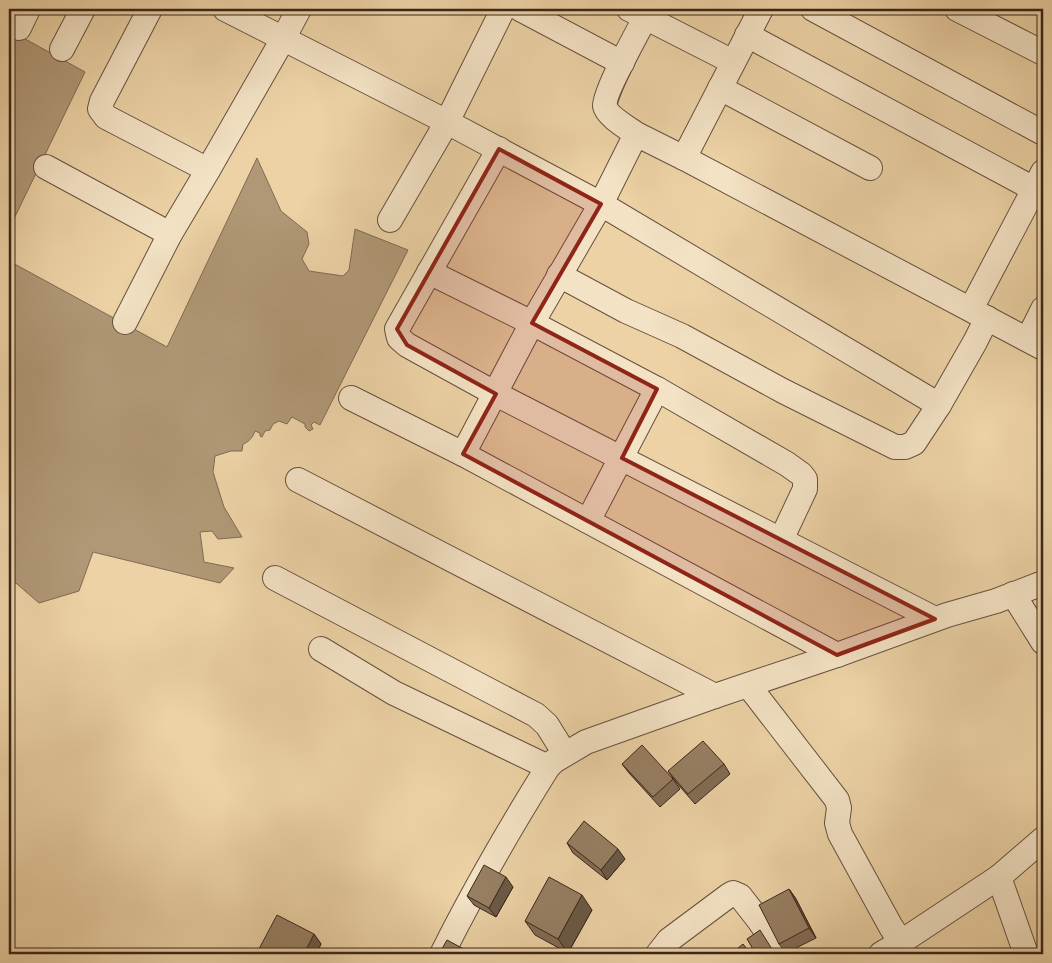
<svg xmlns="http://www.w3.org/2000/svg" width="1052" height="963" font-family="'IM FELL French Canon',serif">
  <rect width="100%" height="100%" fill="#ecd2a5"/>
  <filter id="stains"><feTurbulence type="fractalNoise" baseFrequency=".004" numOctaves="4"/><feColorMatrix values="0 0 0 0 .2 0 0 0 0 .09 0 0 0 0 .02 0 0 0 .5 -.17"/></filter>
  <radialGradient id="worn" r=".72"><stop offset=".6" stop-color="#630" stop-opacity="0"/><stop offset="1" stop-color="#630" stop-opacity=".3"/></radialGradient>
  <g fill="#b09876" stroke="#816a52">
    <polygon points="9,30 85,72 9,229"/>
    <path d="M257 158 281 211 307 232 309 244 302 259 309 271 343 276 349 270 355 229 408 250 320 425 314 422 311 425 313 429 309 431 305 427V424L292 417 287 424 279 421 273 424 270 430 265 431 262 437 260 436V433L255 431C253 437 249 442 243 444L242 451H231L215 456 213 472 224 507 242 537 218 539 212 531 200 532 204 562 234 568 220 583 93 552 79 591 39 603 9 577V261L167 347Z"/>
  </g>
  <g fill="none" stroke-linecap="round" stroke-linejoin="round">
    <g stroke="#67513e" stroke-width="26">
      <g id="minor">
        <polyline points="150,9 102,101 100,109 106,117 208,170"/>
        <polyline points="225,9 447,122 601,204 636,134 684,158 1043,348"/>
        <polyline points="520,9 622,63"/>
        <polyline points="629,9 733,62"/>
        <polyline points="813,9 1043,133"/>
        <polyline points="957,9 1043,53"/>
        <polyline points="19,28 28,9"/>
        <polyline points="747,35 1034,189"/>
        <polyline points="62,49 83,9"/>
        <polyline points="720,88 870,168"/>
        <path d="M636 134C628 128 607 116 605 106 603 94 642 24 650 9"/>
        <polyline points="499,149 397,329 399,338 407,345 496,394 935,619"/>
        <polyline points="684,158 761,9"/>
        <polyline points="46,167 170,234"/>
        <polyline points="390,220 447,122 503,9"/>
        <polyline points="429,272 532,323 657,389 787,464 801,474 805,479 805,489 781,540"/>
        <polyline points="559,275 626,311 682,336 783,391 895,447 905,447 914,443 939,405"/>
        <polyline points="971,309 1043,172"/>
        <polyline points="125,322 170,234 208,170 283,39 299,9"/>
        <polyline points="1028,339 1043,309"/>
        <polyline points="351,398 463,454 837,655"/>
        <polyline points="463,454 532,323 601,204 939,405 975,342 987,318"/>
        <polyline points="298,480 715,696"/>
        <polyline points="588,521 657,389"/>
        <polyline points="275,578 536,715 547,725 565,754"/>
        <polyline points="1013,594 1043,642"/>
        <polyline points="321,649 394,693 548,767"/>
        <polyline points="748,685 837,800 839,808 837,823 840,834 891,927 901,942"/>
        <path d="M442 954C474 890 510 828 548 767L554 761 586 742 715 696 837 655 947 615 996 601 1043 583"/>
        <polyline points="658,954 669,940 728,896 733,893 740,896 758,919 782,954"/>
        <polyline points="881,954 901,942 999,877"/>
        <polyline points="1026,954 999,877 1043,839"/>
      </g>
    </g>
    <use href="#minor" stroke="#f3e2c4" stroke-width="24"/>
  </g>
  <g fill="#826d55" stroke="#3b261b">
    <polygon points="622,764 673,779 680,789 660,807 629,773"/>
    <polygon points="724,764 730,774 695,804 675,781 668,771"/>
    <polygon points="567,843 625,859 607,880 573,853"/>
    <polygon points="513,887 496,917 474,905 467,896"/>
    <polygon points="789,889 796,899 816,938 786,953 779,944"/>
    <polygon points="592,910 568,953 535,935 525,921"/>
    <polygon points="314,934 321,944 316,954 263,954 259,949"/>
  </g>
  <g fill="#6a5945" stroke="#3b261b">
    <polygon points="618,849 625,859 607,880 601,870"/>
    <polygon points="506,877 513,887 496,917 489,908"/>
    <polygon points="789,889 796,899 816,938 809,928"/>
    <polygon points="582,895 592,910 568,953 558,939"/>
    <polygon points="314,934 321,944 316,954 304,954"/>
  </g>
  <g fill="#977f63" stroke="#3b261b">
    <polygon points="703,741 724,764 688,794 668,771"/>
    <polygon points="642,745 673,779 653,797 622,764"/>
    <polygon points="584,821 618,849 601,870 567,843"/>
    <polygon points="484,865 506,877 489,908 467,896"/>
    <polygon points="549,877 582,895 558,939 525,921"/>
    <polygon points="789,889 809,928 779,944 759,905"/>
    <polygon points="277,915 314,934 304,954 269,954 259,949"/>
    <polygon points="760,930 775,954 756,954 747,939"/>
    <polygon points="447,940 473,954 439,954"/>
    <polygon points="743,944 751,954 734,954 732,953"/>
  </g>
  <path fill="#8f2418" fill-opacity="0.2" stroke="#8f2418" stroke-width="4" stroke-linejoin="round" d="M499 149 601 204 532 323 657 389 622 458 935 619 837 655 463 454 496 394 407 345 397 329Z"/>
  <rect width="1052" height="963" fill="none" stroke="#ecd2a5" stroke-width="30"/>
  <rect x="10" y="10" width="1032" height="943" fill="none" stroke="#3b261b" stroke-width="2.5"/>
  <rect x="15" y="15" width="1022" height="933" fill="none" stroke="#3b261b"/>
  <rect width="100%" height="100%" filter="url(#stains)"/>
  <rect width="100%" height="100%" fill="url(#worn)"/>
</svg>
